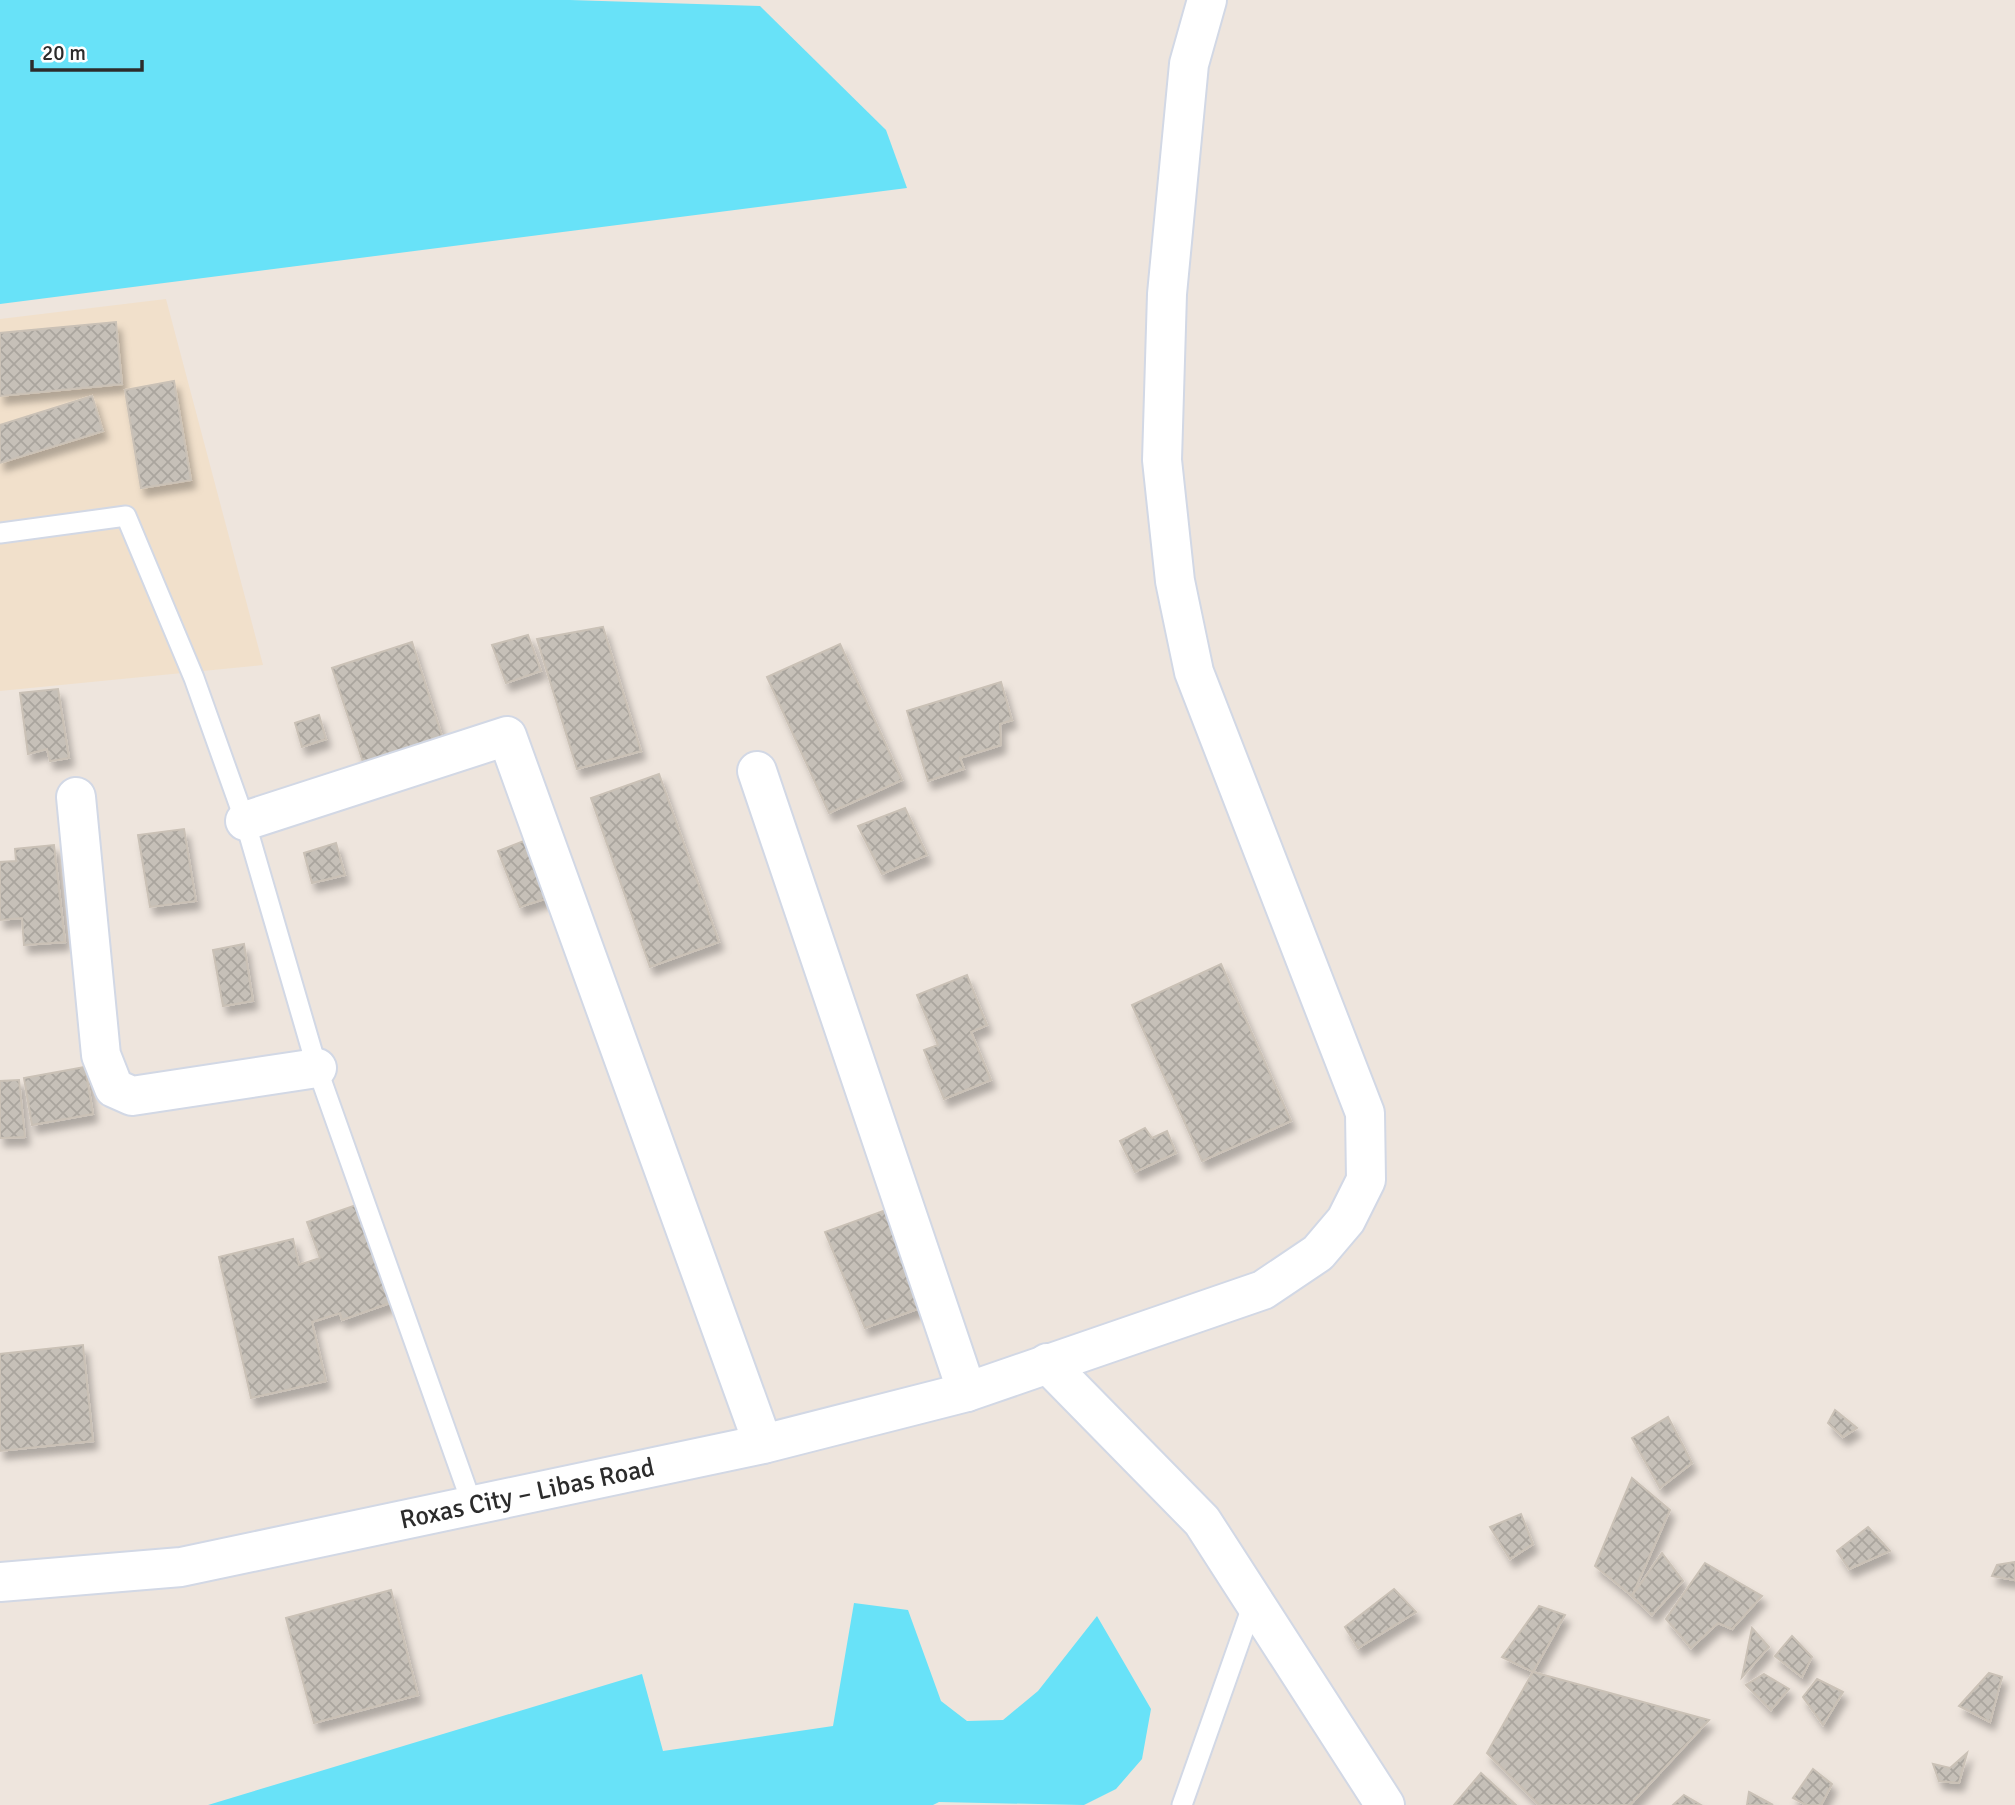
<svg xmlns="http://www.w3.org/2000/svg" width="2015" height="1805" font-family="Signika,sans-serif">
  <defs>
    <pattern id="building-cross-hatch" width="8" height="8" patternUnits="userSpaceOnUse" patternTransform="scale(1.75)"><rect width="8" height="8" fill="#c6c0b8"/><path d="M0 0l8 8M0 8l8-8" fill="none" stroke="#aaa59e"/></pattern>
    <filter id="shadow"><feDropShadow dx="4.5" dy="8" stdDeviation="3.5" flood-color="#0004"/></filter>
  </defs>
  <rect width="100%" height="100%" fill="#eee5dd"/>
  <polygon fill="#f1e0cb" points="166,299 263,665 0,691 0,319"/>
  <g fill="#68e2f8">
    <polygon points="0,0 570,0 760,6 886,130 907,188 0,304"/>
    <polygon points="854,1603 908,1610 941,1701 967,1721 1003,1720 1038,1691 1097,1616 1151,1709 1142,1759 1116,1789 1084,1805 939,1802 933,1805 208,1805 642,1674 663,1751 833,1726"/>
  </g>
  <g fill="url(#building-cross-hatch)" stroke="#cac1b6" stroke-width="2" filter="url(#shadow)">
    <polygon points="116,322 122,384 0,396 0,333"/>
    <polygon points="174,381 191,480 141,488 125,390"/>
    <polygon points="92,396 103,431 0,463 0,425"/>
    <polygon points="603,627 641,751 577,769 537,639"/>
    <polygon points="528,635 541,671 506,683 492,645"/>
    <polygon points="412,642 442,736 363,762 332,668"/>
    <polygon points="840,644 902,780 829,813 767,677"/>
    <polygon points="1001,682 1012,720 1000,724 1001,745 960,758 964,769 928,781 907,711"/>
    <polygon points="58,689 69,758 50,761 47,749 28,754 20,693"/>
    <polygon points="319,715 326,739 302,747 295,723"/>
    <polygon points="659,774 719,942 650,967 591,798"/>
    <polygon points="905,808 927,855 882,874 858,826"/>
    <polygon points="184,829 196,901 150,907 138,835"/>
    <polygon points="534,837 557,895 520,907 498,851"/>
    <polygon points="336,843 345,875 312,883 304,853"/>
    <polygon points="54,845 65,942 24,945 22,918 0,920 0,862 16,861 15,849"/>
    <polygon points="244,944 253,1001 223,1006 213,950"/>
    <polygon points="1221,964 1291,1121 1202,1161 1132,1005"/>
    <polygon points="967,975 987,1025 971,1032 991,1080 944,1099 924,1050 938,1045 917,995"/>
    <polygon points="85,1067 93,1114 32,1125 24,1078"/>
    <polygon points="19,1080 25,1137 0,1138 0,1081"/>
    <polygon points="1145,1128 1152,1138 1167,1131 1176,1153 1135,1172 1120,1141"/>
    <polygon points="362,1203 396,1301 342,1320 340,1313 312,1322 326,1381 251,1398 219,1257 293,1239 299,1265 320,1258 307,1222"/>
    <polygon points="886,1210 926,1306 865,1328 825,1232"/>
    <polygon points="83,1345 93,1441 0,1451 0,1354"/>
    <polygon points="1835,1410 1857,1428 1843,1437 1828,1423"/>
    <polygon points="1668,1417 1692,1463 1660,1488 1632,1438"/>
    <polygon points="1632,1478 1670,1510 1632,1596 1595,1566"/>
    <polygon points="1521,1514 1533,1544 1510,1559 1490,1527"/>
    <polygon points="1868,1527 1890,1551 1849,1569 1837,1551"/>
    <polygon points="1662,1553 1683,1581 1652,1615 1632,1596"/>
    <polygon points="2015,1562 2015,1580 1992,1576 1997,1565"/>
    <polygon points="1705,1563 1762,1596 1732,1629 1718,1623 1691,1648 1666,1619"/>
    <polygon points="1394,1589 1416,1612 1358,1648 1345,1627"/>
    <polygon points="391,1590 418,1695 314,1723 286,1618"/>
    <polygon points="1539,1606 1565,1615 1533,1672 1502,1657"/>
    <polygon points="1752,1628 1769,1647 1742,1677"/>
    <polygon points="1792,1636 1812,1657 1802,1677 1775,1656"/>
    <polygon points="1533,1672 1709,1720 1630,1805 1539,1805 1487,1753"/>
    <polygon points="1989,1673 2002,1677 1990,1722 1959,1706"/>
    <polygon points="1764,1674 1789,1689 1771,1710 1746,1685"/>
    <polygon points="1817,1679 1843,1692 1823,1725 1803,1697"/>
    <polygon points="1967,1753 1959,1783 1939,1781 1933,1764 1950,1768"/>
    <polygon points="1813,1769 1832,1784 1821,1805 1806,1805 1793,1798"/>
    <polygon points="1481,1773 1516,1805 1454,1805"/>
    <polygon points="1749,1792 1773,1805 1747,1805"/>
    <polygon points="1684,1795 1701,1805 1673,1805"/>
  </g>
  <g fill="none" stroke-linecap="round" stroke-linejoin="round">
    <g stroke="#d2d8e5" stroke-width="23">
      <g id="lane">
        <polyline points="0,533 126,516 194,678 245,821 317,1068 472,1504"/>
        <polyline points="1182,1805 1254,1601"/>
      </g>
    </g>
    <g stroke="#d2d8e5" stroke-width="42">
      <g id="street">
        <polyline points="757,771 967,1392"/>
        <polyline points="76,797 101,1055 114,1088 132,1096 317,1068"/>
        <polyline points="245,821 507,736 763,1444"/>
      </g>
    </g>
    <g stroke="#d2d8e5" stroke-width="42">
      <g id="secondary">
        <polyline points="1047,1363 1202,1521 1385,1805"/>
        <polyline points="0,1582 181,1567 763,1444 967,1392 1263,1290 1318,1253 1346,1220 1366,1180 1365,1113 1194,672 1175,581 1162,460 1167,294 1189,64 1207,0"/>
      </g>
    </g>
    <use href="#lane" stroke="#fff" stroke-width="19"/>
    <use href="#street" stroke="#fff" stroke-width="38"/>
    <use href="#secondary" stroke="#fff" stroke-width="38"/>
  </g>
  <g text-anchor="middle" stroke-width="5" stroke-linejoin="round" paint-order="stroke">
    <g font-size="26" fill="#2c2c2c" stroke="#fff">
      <text transform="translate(527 1493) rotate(-12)" y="9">Roxas City – Libas Road</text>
    </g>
  </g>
  <path d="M32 60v10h110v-10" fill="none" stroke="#2c2c2c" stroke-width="3.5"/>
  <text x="42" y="60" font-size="21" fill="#2c2c2c" stroke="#ffffff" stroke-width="5" paint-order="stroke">20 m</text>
</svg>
